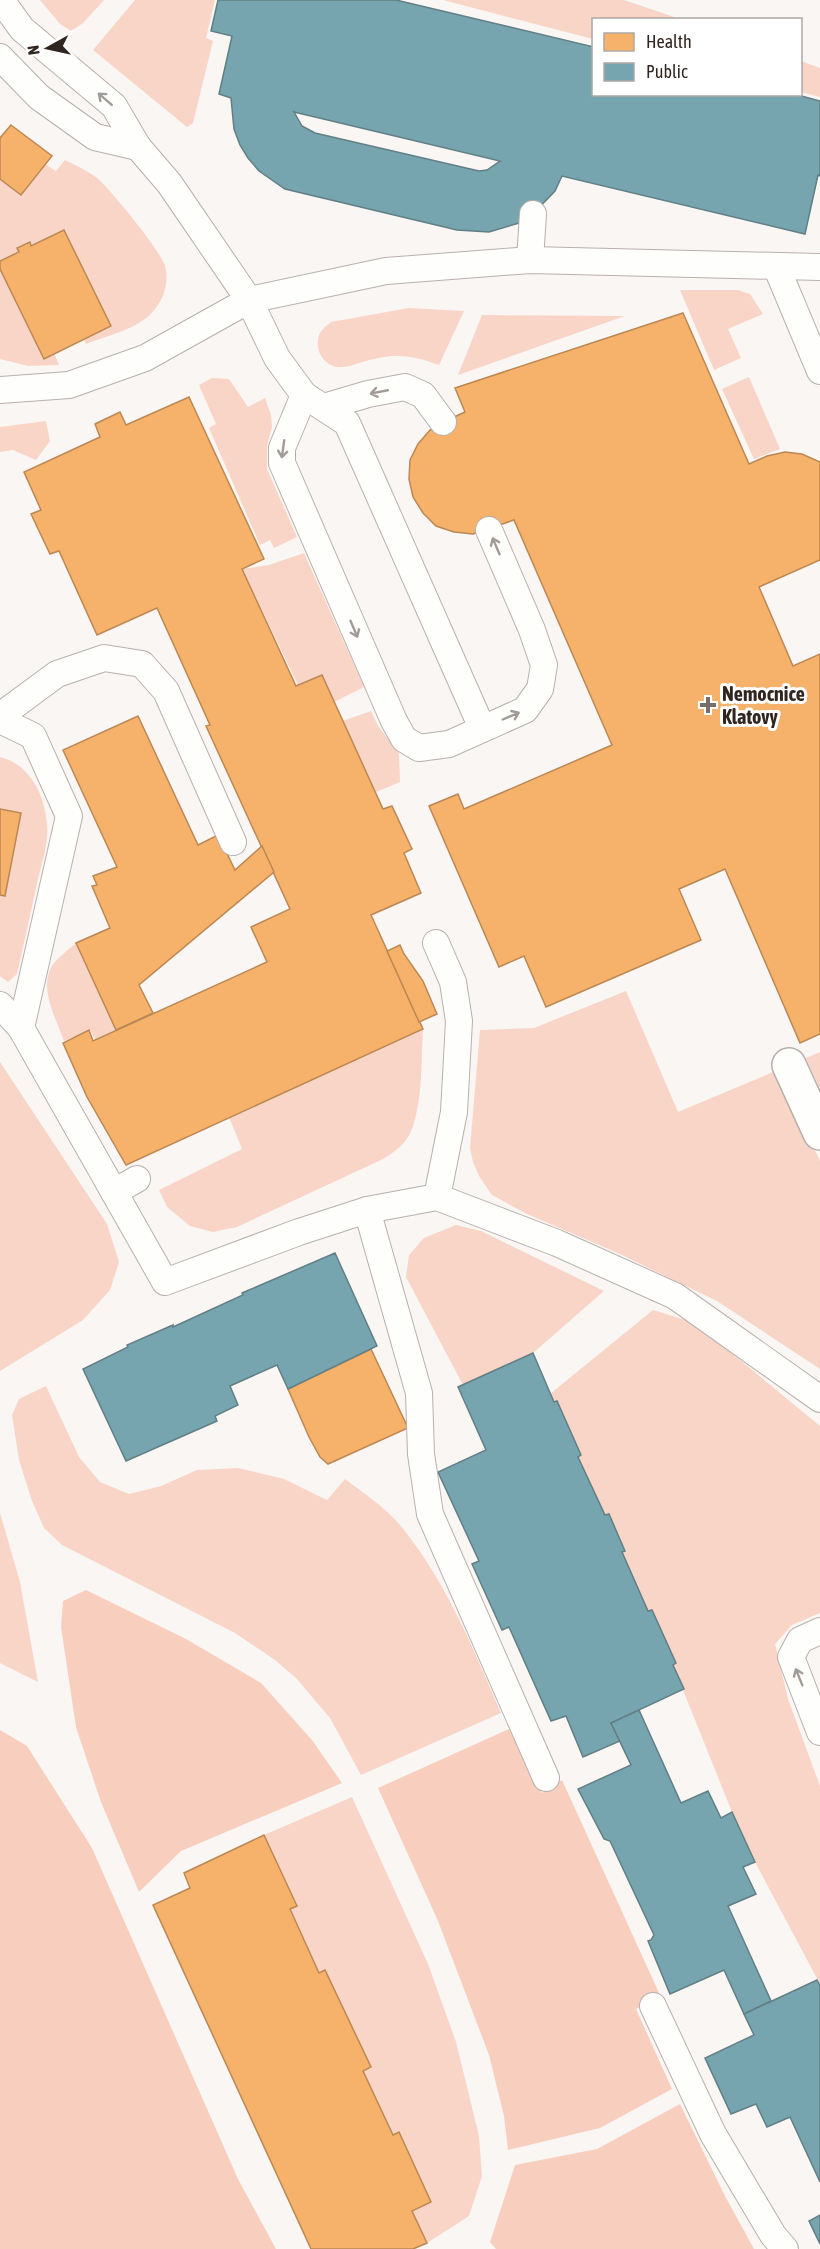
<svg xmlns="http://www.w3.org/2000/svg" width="820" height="2249" font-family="'Asap Condensed',sans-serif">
  <rect width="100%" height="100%" fill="#faf6f4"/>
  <g fill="#f8d5c6">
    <polygon points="40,0 104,0 83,23 71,31 60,24"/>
    <polygon points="135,0 215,0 206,38 213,41 193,123 187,127 93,50"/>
    <polygon points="443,0 624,0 680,19 594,20 593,39"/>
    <polygon points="801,61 820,68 820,97 801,92"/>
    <path d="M65 160C75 165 88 171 97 178 110 189 161 251 165 266 169 280 165 297 155 309 140 329 108 335 86 344L84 339 111 326 64 230 31 246 30 243 19 252 0 261V179L21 195 45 164 56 171Z"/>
    <polygon points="0,269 43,358 54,353 59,365 28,366 0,359"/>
    <polygon points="680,290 738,290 750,294 763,314 728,329 741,358 714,370"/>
    <path d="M409 308 464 311 439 365C411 355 395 353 366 361 358 363 347 368 338 367 326 366 316 353 318 341 318 332 325 327 331 322Z"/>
    <polygon points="482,315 625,316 458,375"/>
    <polygon points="749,377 780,449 754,459 722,389"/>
    <polygon points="212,378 229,379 248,407 265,398 271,415 272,427 267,446 267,469 297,537 274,548 270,540 260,545 209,428 216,424 199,385"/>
    <polygon points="46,421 50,441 36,460 13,450 0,452 0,427"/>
    <polygon points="304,553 364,687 334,702 322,675 298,685 242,569 269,565"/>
    <polygon points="371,711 378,726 399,753 400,782 376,792 343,721"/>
    <path d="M0 757C30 764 45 796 47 824 49 842 42 862 38 879 31 911 24 943 17 974L8 982 0 976V895H5L21 813 0 809Z"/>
    <path d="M76 943 116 1030 95 1039 90 1030 64 1041C56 1018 37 986 54 963 60 956 69 949 76 943Z"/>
    <polygon points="626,991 678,1112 778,1070 820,1161 820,1369 717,1301 620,1254 527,1214 492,1195 479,1176 473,1162 470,1148 480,1030 534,1028"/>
    <path d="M423 1029C421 1061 423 1098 412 1129 407 1143 395 1152 383 1159L237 1227 213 1232 190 1226 167 1207 159 1190 242 1149 229 1117Z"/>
    <polygon points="820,1052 820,1089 806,1058"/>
    <polygon points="0,1062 107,1224 119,1262 110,1290 83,1320 0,1371"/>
    <polygon points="456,1225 481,1231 604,1291 533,1353 463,1385 406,1277 409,1255 424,1238"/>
    <polygon points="653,1310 695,1323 820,1426 820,1613 792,1625 775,1644 788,1699 820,1786 820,1984 755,1862 732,1812 673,1665 676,1663 652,1610 648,1611 622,1552 625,1550 609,1514 605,1515 578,1457 581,1455 557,1401 554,1402 550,1394"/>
    <path d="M46 1386 79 1457 100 1482 129 1494 161 1486 197 1470 238 1468 284 1479 327 1500 345 1479C365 1494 389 1510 404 1530 447 1584 474 1650 501 1713L361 1775 330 1718 296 1678 275 1660 235 1633 62 1545 44 1528 32 1501 19 1460 12 1415 19 1399Z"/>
    <polygon points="0,1513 20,1582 38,1682 0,1663"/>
    <polygon points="352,1797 428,1964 456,2042 479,2136 482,2176 469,2216 427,2243 412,2211 431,2202 399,2132 393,2135 363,2071 370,2067 325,1971 319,1973 290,1909 297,1906 264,1835"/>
  </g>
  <g fill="#f8cfbe">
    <polygon points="86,1590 186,1639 261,1683 312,1740 342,1783 181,1851 139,1892 101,1802 76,1727 61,1627 63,1601"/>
    <polygon points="509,1729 542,1793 562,1780 660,1995 636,2009 672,2089 600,2128 508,2150 504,2116 489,2055 438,1921 378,1788"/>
    <polygon points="0,1730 27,1746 92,1848 238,2179 276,2249 0,2249"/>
    <polygon points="680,2104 725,2196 754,2249 496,2249 490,2242 515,2165 597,2149"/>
  </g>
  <g fill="#f6b26b" stroke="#bb8854" stroke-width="1.5">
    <polygon points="11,125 52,156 21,195 0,179 0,138"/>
    <polygon points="64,230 111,326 44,359 0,269 0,261 19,252 17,248 30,242 31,246"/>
    <polygon points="683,313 749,464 767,456 785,452 802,454 820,462 820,560 759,587 793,666 820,654 820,1034 800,1043 725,869 679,889 701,940 546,1007 524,956 499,967 429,806 458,794 464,809 612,745 514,520 473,534 454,532 436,526 423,513 413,497 409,479 410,460 418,444 430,430 443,422 465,412 455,388"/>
    <polygon points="189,397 264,559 242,569 296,686 322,675 383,809 392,806 412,849 404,853 421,893 371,915 423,1029 126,1165 87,1097 63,1043 89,1030 93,1041 267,962 251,927 290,909 206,726 210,725 157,608 97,635 59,551 50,554 31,514 41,510 24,472 100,437 95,424 120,412 126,425"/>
    <polygon points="138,716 198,845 218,835 235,870 262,846 274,872 139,985 153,1013 116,1030 76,943 110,928 92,886 97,885 93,876 117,867 63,750"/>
    <polygon points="0,809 21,813 5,896 0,895"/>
    <polygon points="400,945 404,954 423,981 437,1014 419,1022 387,951"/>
    <polygon points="371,1349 408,1428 328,1464 320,1457 309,1437 288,1389"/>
    <polygon points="264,1835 297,1906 290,1909 319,1973 325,1970 371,2067 363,2071 393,2135 399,2132 431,2202 412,2211 427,2243 413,2249 311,2249 153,1905 190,1888 184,1873"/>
  </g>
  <g fill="#76a5af" stroke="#617f84" stroke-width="1.5" fill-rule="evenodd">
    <path d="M218 0H396L594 47V94H794L820 101V176L818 175 805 234 562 176 555 191 533 214 519 223 489 232 457 230 285 189 259 171 248 158 240 145 234 129 231 98 219 94 232 36 211 31ZM294 112 500 161 487 170 479 171 315 133 302 126Z"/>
    <polygon points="335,1253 377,1346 288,1389 277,1365 230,1386 238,1405 215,1416 217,1421 126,1461 83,1369 128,1347 127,1345 173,1325 173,1327 243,1295 242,1293"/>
    <polygon points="533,1353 554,1402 557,1401 581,1455 578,1457 605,1515 609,1514 625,1551 622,1552 648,1611 652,1610 676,1663 673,1665 684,1689 611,1723 620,1741 583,1757 566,1716 551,1721 509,1627 502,1630 472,1564 479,1561 438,1472 486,1450 458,1387"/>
    <polygon points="639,1710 681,1803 708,1791 721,1818 732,1812 755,1862 743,1867 756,1894 728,1906 771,2001 744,2014 724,1970 670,1994 648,1941 651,1940 654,1935 610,1841 604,1839 578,1789 631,1765 611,1723"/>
    <polygon points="817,1980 820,1986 820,2182 790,2117 767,2127 756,2104 731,2114 705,2058 754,2035 744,2014"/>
    <polygon points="820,2215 820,2244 809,2221"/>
  </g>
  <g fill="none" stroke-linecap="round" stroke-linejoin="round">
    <g stroke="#b8b0ad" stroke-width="28">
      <g id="service">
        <polyline points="1,0 22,29 114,106 138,147 169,183 249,300 386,271 530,260 820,267"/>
        <polyline points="0,57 39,97 95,137 138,147"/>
        <polyline points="530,260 533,214"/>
        <polyline points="776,266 820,371"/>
        <polyline points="0,390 69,385 145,358 249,300 277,358 304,395 347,423 482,728"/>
        <polyline points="304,395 282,448 282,463 394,721 404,739 419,748 449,744 525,710 540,689 544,665 532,630 489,530"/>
        <polyline points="324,407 368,394 405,387 423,395 443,422"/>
        <polyline points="0,716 57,674 104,658 142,664 166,691 233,842"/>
        <polyline points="0,720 33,736 69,816 21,1028 165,1282 299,1232 367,1210 437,1197 557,1243 675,1296 820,1399"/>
        <polyline points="436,943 453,982 459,1021 454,1112 437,1197"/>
        <polyline points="0,1005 21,1028"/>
        <polyline points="114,1192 137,1179"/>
        <polyline points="367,1210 419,1393 421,1454 430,1514 546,1778"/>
        <polyline points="820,1631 800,1640 791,1657 820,1732"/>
        <polyline points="653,2006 713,2134 773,2235 785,2249"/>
      </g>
    </g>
    <g stroke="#b8b0ad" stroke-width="36">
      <polyline id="pedestrian" points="789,1065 820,1133"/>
    </g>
    <use href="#service" stroke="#fefefd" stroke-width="26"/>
    <use href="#pedestrian" stroke="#fefefd" stroke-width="33"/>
  </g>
  <defs><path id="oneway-shaft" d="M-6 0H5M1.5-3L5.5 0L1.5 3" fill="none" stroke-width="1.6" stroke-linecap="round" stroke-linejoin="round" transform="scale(1.5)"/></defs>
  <g stroke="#a29c99">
    <use href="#oneway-shaft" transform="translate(105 99) rotate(-139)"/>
    <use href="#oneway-shaft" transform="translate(379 392) rotate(169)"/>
    <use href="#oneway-shaft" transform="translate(283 449) rotate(98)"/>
    <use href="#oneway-shaft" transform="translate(496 546) rotate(-113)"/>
    <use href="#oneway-shaft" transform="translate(354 629) rotate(67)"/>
    <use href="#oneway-shaft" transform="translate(511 716) rotate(-23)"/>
    <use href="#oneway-shaft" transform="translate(799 1677) rotate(-112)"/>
  </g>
  <path fill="#776e6a" stroke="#fff" stroke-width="2" d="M705 696h6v6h6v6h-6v6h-6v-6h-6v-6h6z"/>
  <g text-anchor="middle" stroke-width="6" stroke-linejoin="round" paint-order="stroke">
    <g font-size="20" font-weight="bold" fill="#31251f" stroke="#fff" text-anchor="start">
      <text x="722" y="701">Nemocnice<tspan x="722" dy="23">Klatovy</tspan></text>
    </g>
  </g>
  <rect x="592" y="18" width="210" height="78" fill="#ffffff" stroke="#ada8a5" stroke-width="1.5"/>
  <rect x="604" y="33" width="30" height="18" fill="#f6b26b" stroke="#ada8a5" stroke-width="1.5"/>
  <text x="646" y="48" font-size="18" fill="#31251f">Health</text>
  <rect x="604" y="63" width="30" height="18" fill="#76a5af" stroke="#ada8a5" stroke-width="1.5"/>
  <text x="646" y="78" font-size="18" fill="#31251f">Public</text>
  <g transform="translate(48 48) rotate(262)" stroke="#ffffff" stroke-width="4.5" paint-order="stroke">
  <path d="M0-4.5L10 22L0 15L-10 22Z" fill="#31251f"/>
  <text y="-9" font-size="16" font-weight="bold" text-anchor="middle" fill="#31251f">N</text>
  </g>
</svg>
